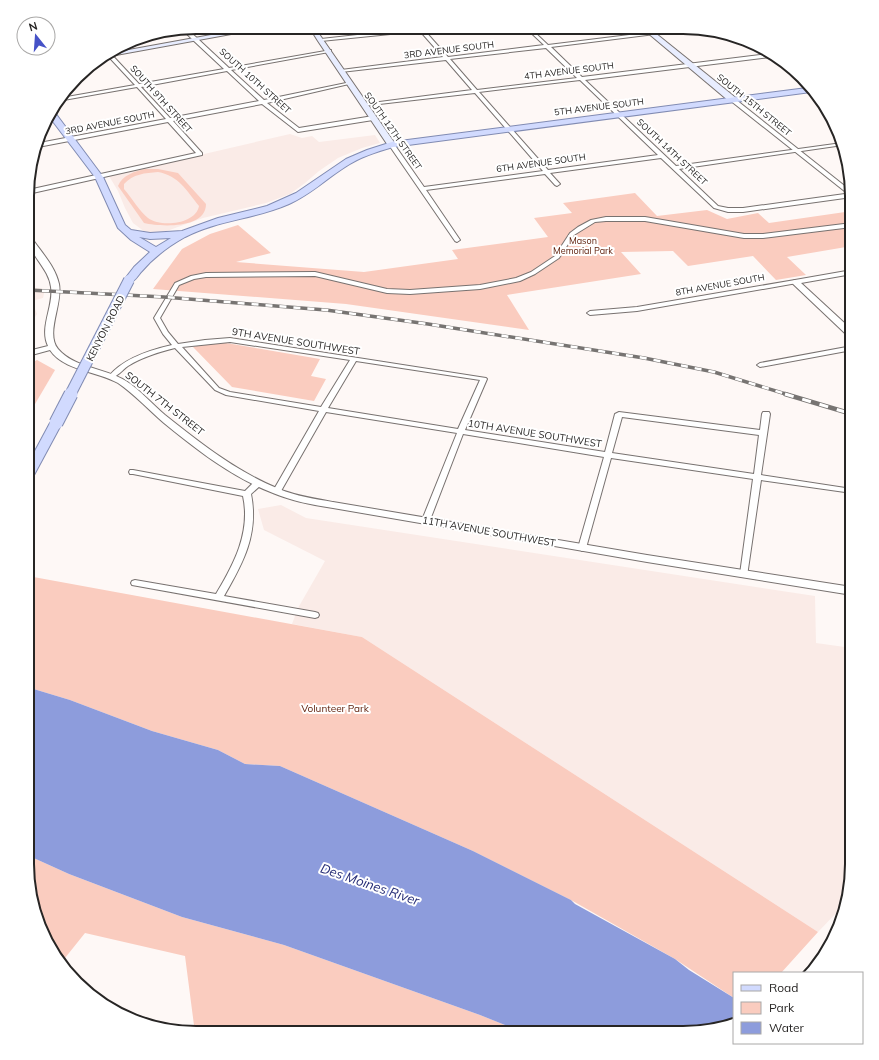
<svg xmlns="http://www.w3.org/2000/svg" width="879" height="1060" font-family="Mulish,sans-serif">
  <rect width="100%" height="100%" fill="#fef8f6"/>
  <g fill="#faebe7">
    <polygon points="290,134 302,138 312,136 319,142 375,135 380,143 362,148 338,158 319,171 305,183 290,194 266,203 203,218 164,232 154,233 145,232 133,223 125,208 118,191 109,176"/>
    <polygon points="28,287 45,289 43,298 32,301 37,314 28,328"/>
    <polygon points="281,505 306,518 815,596 816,643 852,648 852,875 841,908 818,932 362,637 292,624 298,608 325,561 264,530 258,509"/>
  </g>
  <g fill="#faccbf" fill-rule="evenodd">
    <path d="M145 169H158L178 173 206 204C206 229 161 227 144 223L118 186C122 175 136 171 145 169ZM158 172C179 176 186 190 199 206 196 224 161 228 148 218 140 212 131 197 124 189V184C133 174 145 173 158 172Z"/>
    <polygon points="635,193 657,216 707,210 727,219 758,213 769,223 852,211 852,246 787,257 806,275 776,280 753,256 688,266 673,251 621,252 641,274 507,295 529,330 346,304 153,289 182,249 210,234 238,225 271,253 236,262 364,272 458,259 452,250 548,237 534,218 572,213 563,203"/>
    <polygon points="208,343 226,343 320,359 311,376 326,379 314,401 232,387 193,347"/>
    <polygon points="37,360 55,370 28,416 28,365"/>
    <polygon points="28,576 362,637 818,932 781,973 734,973 734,998 675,959 571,900 473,851 280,766 245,764 218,750 152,731 70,700 27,687"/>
    <path d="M27 855 69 874 182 917 284 945 480 1015 525 1033H195L185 956 85 933 61 963C37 932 27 893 27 855Z"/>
  </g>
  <polygon fill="#8d9cdc" points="27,687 70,700 152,731 218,750 245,764 280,766 473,851 571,900 575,904 675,959 689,970 734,998 734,1020 694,1033 525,1033 480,1015 284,945 182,917 69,874 27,855"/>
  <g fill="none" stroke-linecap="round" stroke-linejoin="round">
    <g stroke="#787270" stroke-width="2">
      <g id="minor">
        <path d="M421 28H435L433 29 424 30 448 57 544 45 526 28H530L548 45 686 28H703L551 47 582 77 768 54 770 53 777 55 776 56 787 66H783L771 57 585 80 676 166 842 143 843 145 679 169 718 206 728 208H743L852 193V197L743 212H728L714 208 661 158 550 173 560 184 557 186 555 185 545 174 426 190 460 240 457 242 455 241 389 145 390 144H394L424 187 543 171 475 93 362 106V104H364L472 90 446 60 341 72 339 71 341 70 443 57 420 31 321 41 319 40 321 39ZM546 48 577 78 477 90 450 59ZM580 80 658 155 548 170 479 92Z"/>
        <path d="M194 39H198L229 68 331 50V51L329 52 231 70 264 100 351 82V83L349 84 267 103 299 128 373 116 376 118 373 120 298 132 262 104 173 121 202 153V155L28 194V190L196 153 168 122 38 147 39 143 166 119 137 87 58 101 61 98 135 85 108 56 111 54 139 84 224 69 194 41ZM227 71 259 101 170 118 141 87Z"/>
        <path d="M606 217H645L744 234H763L852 223V227L763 238H744L645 221H606L595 222 574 235 559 258 535 274 520 281 480 289 410 294 387 293 315 276 206 277 194 279 179 285 160 318 168 332 178 344 205 340 230 338 486 378 487 379 465 430 605 452 615 414 619 412 760 430 762 414 763 412H769L770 414 761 475 852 489V493L761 480 747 576 744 577 740 574 753 479 611 458 586 548 582 551 578 548 604 457 463 434 430 520 426 523 422 520 457 433 326 412 281 491 277 493 273 491 319 411 226 395 215 390 175 348C159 352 142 357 128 366 122 370 117 378 110 377L109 376C124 358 150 350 172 345L163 334 154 318 175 283 191 276 206 273 315 272 387 289 410 290 480 285 516 278 531 272 555 256 570 233 578 227 591 220ZM230 342 350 360 321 407 230 392 219 388 182 347ZM356 361 480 380 458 429 328 408ZM622 417 759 435 754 474 612 453Z"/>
        <polygon points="795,280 798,282 797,283 637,311 590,315 587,313 590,311 637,307"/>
        <polygon points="852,346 852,350 760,367 757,365 760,363"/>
        <path d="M130 470H133L245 491 255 481H261L262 483 261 485 251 494C259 534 243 563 224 596L315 612 318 613 319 615 318 617 315 618 132 585 131 583 132 581 135 580 216 594C234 564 251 532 243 496L133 474H130L129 472Z"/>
      </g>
    </g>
    <g stroke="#787270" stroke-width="2">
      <g id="tertiary">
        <polygon points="182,29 187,29 199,40 194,41"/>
        <polygon points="731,99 735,99 851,191 852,197 731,101"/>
        <path d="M28 237H31C41 252 55 266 59 284 63 304 45 333 58 349 74 368 106 368 126 381 140 390 152 404 165 415 200 443 237 472 279 489 296 496 315 499 333 502L647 555 852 587V595L647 562 333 508C313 505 292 501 273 493 233 478 197 450 164 423 149 410 134 394 118 383 97 371 64 371 50 350L28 356V351L48 346C39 327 54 306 51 287 49 268 28 254 28 237Z"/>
        <polygon points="852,270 852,274 801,283 852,330 852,337 849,337 791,282 795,280"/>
      </g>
    </g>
    <g stroke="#787270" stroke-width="2">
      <g id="secondary">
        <polygon points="255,27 270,27 105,57 112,53"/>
        <polygon points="304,27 312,27 317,31 396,145 395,147 389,147 318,41 313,33"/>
        <polygon points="642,28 649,28 736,98 736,102 730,102"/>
      </g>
    </g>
    <g stroke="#818bb2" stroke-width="2">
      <g id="primary">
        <path d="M807 88 811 92 393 147C376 152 360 157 345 167 326 179 310 195 289 204 255 219 218 220 185 237 169 246 154 257 142 271 138 275 135 282 129 283L124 280 134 267 150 252 131 240 118 228 95 177 48 115 51 110H53L103 177 125 225 131 230 150 233 182 231 218 218 267 206 296 193 346 159 367 150 392 142ZM139 237 150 239 171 238 156 247Z"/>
        <polygon points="56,419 60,421 62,423 34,475 32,478 28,479 28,464 50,423 52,421"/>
      </g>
    </g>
    <use href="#minor" fill="#fff" fill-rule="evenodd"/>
    <use href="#tertiary" fill="#fff" fill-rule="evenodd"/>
    <use href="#secondary" fill="#e8edff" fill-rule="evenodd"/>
    <use href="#primary" fill="#d1dafe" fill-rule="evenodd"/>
    <g stroke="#777472" stroke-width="3.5">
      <polyline id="rail-far1" points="28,290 164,297 326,310 428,324 644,358 714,372 789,395"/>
    </g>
    <g stroke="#777472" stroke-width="4.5">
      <polyline id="rail" points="785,394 852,414"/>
    </g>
    <use href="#rail-far1" stroke="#fff" stroke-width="2.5" stroke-dasharray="7" stroke-linecap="butt"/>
    <use href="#rail" stroke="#fff" stroke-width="3" stroke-dasharray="9" stroke-linecap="butt"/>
    <g stroke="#818bb2" stroke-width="12" stroke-linecap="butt">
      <polyline id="primary-bridge-far1" points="70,395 129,280"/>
    </g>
    <g stroke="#818bb2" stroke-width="15" stroke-linecap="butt">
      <polyline id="primary-bridge" points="56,423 71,394"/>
    </g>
    <use href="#primary-bridge-far1" stroke="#d1dafe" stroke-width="10"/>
    <use href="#primary-bridge" stroke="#d1dafe" stroke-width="13"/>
  </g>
  <g text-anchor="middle" stroke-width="4" stroke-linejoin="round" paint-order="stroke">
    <g font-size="9" fill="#272524" stroke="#fff">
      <text transform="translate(449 50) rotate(-7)" y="3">3RD AVENUE SOUTH</text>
      <text transform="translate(569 71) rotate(-7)" y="3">4TH AVENUE SOUTH</text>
      <text transform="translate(255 81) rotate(42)" y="3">SOUTH 10TH STREET</text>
      <text transform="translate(161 99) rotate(48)" y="3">SOUTH 9TH STREET</text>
      <text transform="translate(754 105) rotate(39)" y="3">SOUTH 15TH STREET</text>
      <text transform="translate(599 107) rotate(-7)" y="3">5TH AVENUE SOUTH</text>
      <text transform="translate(110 123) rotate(-11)" y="3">3RD AVENUE SOUTH</text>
      <text transform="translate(393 131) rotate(55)" y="3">SOUTH 12TH STREET</text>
      <text transform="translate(672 152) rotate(43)" y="3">SOUTH 14TH STREET</text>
      <text transform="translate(541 163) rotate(-8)" y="3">6TH AVENUE SOUTH</text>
      <text transform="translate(720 285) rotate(-10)" y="3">8TH AVENUE SOUTH</text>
    </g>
    <g font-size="9" fill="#5a1904" stroke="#fff">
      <text x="583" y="244">Mason<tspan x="583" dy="10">Memorial Park</tspan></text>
    </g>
    <g font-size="10" fill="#272524" stroke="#fff">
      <text transform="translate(105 328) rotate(-63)" y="4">KENYON ROAD</text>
      <text transform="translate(296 341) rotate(9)" y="4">9TH AVENUE SOUTHWEST</text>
      <text transform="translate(165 403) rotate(38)" y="4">SOUTH 7TH STREET</text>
      <text transform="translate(535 433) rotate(9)" y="4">10TH AVENUE SOUTHWEST</text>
      <text transform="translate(489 531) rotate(10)" y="4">11TH AVENUE SOUTHWEST</text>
    </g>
    <g font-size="10" fill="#5a1904" stroke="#fff">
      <text x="335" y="712">Volunteer Park</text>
    </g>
    <g font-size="13" font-style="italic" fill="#242b75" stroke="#fff">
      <text transform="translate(370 884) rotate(19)" y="5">Des Moines River</text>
    </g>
  </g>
  <path d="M0 0H879V1060H0ZM196 34H683A162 162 0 0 1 845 196V864A162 162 0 0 1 683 1026H196A162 162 0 0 1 34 864V196A162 162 0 0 1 196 34Z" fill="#fff" fill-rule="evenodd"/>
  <path fill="none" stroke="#272524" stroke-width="2" d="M196 34H683A162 162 0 0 1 845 196V864A162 162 0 0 1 683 1026H196A162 162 0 0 1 34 864V196A162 162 0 0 1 196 34Z"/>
  <rect x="733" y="972" width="130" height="72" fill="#ffffff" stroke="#a9a8a7"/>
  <rect x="741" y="985" width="20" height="6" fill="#d1dafe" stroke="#a9a8a7"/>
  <text x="769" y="992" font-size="12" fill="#272524">Road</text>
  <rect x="741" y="1002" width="20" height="12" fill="#faccbf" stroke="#a9a8a7"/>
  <text x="769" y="1012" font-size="12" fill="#272524">Park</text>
  <rect x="741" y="1022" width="20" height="12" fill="#8d9cdc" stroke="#a9a8a7"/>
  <text x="769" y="1032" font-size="12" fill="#272524">Water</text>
  <g transform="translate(36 36) rotate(343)"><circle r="19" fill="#ffffff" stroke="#a9a8a7"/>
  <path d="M0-3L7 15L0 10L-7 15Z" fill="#4652c7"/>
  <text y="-6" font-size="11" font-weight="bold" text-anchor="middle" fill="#272524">N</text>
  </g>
</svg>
